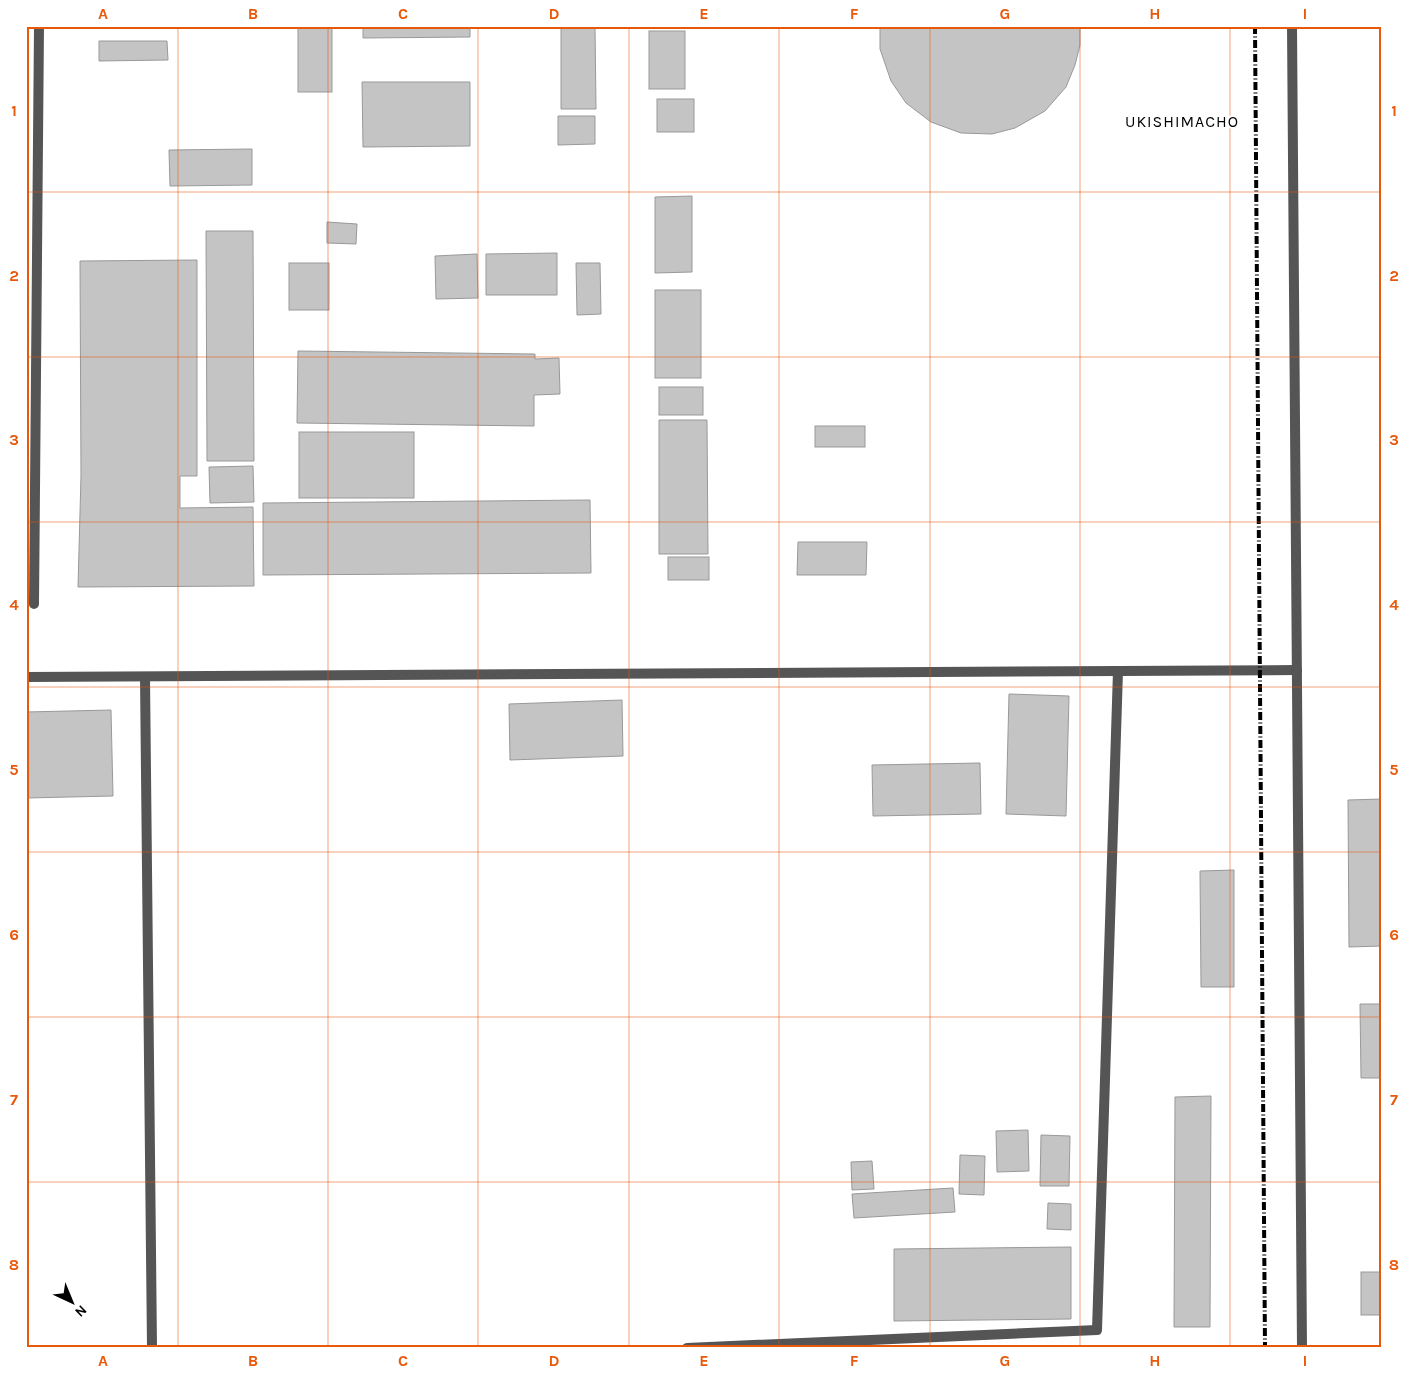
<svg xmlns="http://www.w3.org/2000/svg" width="1408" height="1374" font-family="Karla,sans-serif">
  <rect width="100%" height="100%" fill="#fff"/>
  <g fill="#c4c4c4" stroke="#999">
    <rect x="298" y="26" width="34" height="66"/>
    <polygon points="363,26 470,26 470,37 363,38"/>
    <polygon points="561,26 595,26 596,109 561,109"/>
    <polygon points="880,26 1080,26 1080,45 1075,65 1066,87 1045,111 1015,128 992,134 961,133 931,122 906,103 891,81 880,49"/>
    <rect x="649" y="31" width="36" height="58"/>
    <polygon points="99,41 167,41 168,60 99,61"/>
    <polygon points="362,82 470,82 470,146 363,147"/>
    <rect x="657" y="99" width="37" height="33"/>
    <polygon points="558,116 595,116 595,144 558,145"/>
    <polygon points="252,149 252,185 170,186 169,150"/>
    <polygon points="692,196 692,272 655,273 655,197"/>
    <polygon points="327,222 357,224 356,244 327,243"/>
    <polygon points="206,231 253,231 254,461 207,461"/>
    <polygon points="557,253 557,295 486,295 486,254"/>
    <polygon points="477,254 478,298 436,299 435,256"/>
    <polygon points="197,260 197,476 180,476 180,508 253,507 254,586 78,587 81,476 80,261"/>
    <rect x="289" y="263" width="40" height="47"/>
    <polygon points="576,263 600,263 601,314 577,315"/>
    <rect x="655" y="290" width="46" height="88"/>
    <polygon points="298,351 535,354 535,359 559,358 560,394 534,395 534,426 297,423"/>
    <rect x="659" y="387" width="44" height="28"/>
    <polygon points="659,420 707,420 708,554 659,554"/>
    <rect x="815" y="426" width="50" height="21"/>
    <rect x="299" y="432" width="115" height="66"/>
    <polygon points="253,466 254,502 210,503 209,467"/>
    <polygon points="590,500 591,573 263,575 263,503"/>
    <polygon points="798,542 867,542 866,575 797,575"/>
    <rect x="668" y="557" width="41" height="23"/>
    <polygon points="1009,694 1069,696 1066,816 1006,814"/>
    <polygon points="622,700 623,756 510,760 509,704"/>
    <polygon points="111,710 113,796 26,798 26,712"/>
    <polygon points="980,763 981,814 873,816 872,765"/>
    <polygon points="1382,799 1382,946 1349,947 1348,800"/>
    <polygon points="1234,870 1234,987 1201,987 1200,871"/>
    <polygon points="1360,1004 1382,1004 1382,1078 1361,1078"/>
    <polygon points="1211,1096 1210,1327 1174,1327 1175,1097"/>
    <polygon points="1028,1130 1029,1171 997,1172 996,1131"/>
    <polygon points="1041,1135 1070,1136 1069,1186 1040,1186"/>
    <polygon points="960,1155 985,1156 984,1195 959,1194"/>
    <polygon points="872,1161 874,1189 852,1190 851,1162"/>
    <polygon points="953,1188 955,1212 854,1218 852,1194"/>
    <polygon points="1048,1203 1071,1204 1071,1230 1047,1229"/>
    <polygon points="1071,1247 1071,1319 894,1321 894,1249"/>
    <rect x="1361" y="1272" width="21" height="43"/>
  </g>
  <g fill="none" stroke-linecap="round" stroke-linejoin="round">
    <g stroke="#555" stroke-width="10">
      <polyline points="34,604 39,26"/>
      <polyline points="26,677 1297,670"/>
      <polyline points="145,677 152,1348"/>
      <polyline points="687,1348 1097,1330 1118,671"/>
    </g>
    <polyline stroke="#555" stroke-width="10" points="1292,26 1302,1348"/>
    <polyline stroke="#000" stroke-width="4" stroke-dasharray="8 2.5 1 2.5" stroke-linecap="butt" points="1255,26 1265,1348"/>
  </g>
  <path fill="none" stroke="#e8590c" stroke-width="1" stroke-opacity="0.55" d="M178 26V1348M328 26V1348M478 26V1348M629 26V1348M779 26V1348M930 26V1348M1080 26V1348M1230 26V1348M26 192H1382M26 357H1382M26 522H1382M26 687H1382M26 852H1382M26 1017H1382M26 1182H1382"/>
  <g text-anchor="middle" stroke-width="4" stroke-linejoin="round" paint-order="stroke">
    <g font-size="16" letter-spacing="1" fill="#000" stroke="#fff">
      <text x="1182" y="127">UKISHIMACHO</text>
    </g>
  </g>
  <rect width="1408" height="1374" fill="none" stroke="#ffffff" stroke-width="55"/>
  <g transform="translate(72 1302) rotate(136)" stroke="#ffffff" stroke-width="4" paint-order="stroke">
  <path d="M0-4L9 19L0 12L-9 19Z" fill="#000000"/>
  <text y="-8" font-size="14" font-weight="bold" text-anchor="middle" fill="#000000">N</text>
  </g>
  <rect x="28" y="28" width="1352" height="1318" fill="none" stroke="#e8590c" stroke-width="2"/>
  <g font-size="16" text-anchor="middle" font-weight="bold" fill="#e8590c">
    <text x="103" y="19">A</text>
    <text x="253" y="19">B</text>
    <text x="403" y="19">C</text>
    <text x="554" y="19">D</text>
    <text x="704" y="19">E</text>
    <text x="854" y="19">F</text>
    <text x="1005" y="19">G</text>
    <text x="1155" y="19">H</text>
    <text x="1305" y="19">I</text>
    <text x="14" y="116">1</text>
    <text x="1394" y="116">1</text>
    <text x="14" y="281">2</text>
    <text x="1394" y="281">2</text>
    <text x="14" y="445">3</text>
    <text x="1394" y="445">3</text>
    <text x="14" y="610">4</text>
    <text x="1394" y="610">4</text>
    <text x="14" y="775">5</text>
    <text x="1394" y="775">5</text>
    <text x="14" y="940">6</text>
    <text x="1394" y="940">6</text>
    <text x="14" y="1105">7</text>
    <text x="1394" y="1105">7</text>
    <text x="14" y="1270">8</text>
    <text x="1394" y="1270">8</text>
    <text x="103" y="1366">A</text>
    <text x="253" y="1366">B</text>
    <text x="403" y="1366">C</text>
    <text x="554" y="1366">D</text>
    <text x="704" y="1366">E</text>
    <text x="854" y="1366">F</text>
    <text x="1005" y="1366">G</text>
    <text x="1155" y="1366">H</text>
    <text x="1305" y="1366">I</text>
  </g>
</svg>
